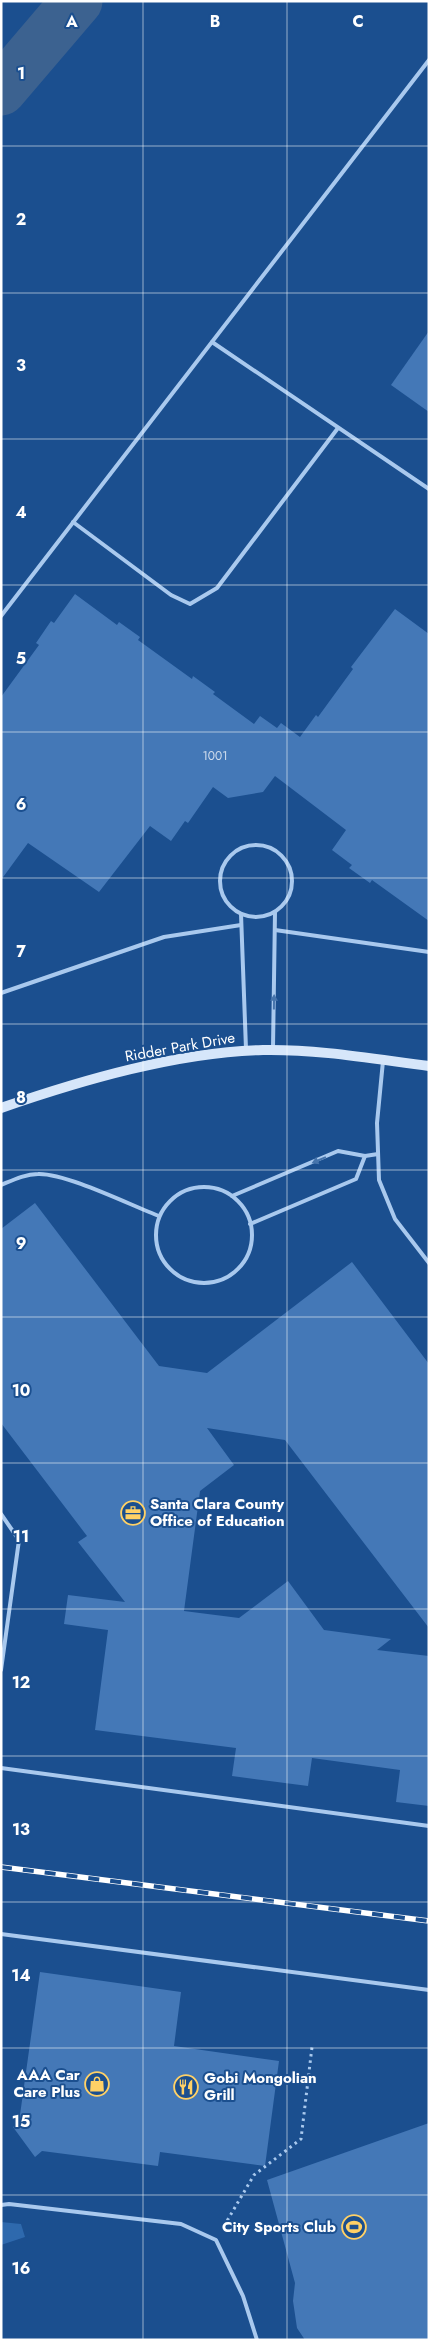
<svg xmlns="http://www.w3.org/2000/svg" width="430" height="2341" font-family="Jost,sans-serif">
  <rect width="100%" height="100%" fill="#1b4f8f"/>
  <polygon fill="#2e69ad" points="1,2222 21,2224 25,2237 1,2245"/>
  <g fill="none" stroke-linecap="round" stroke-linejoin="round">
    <polyline stroke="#3c6290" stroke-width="51" points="1,90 77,1"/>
  </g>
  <g fill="#4478b7">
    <polygon points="429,331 429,412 391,385"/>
    <polygon points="75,594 117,625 119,622 140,637 138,640 192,679 193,676 215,692 213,694 254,724 260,716 277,728 281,723 300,737 316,715 318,717 353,669 351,667 395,609 429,634 429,921 372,880 370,883 349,868 352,865 332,850 346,830 275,776 263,792 228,798 213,787 188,823 185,821 171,841 150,826 99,892 28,843 1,880 1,697 39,645 36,643 51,621 54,623"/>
    <polygon points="35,1203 159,1366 207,1373 352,1262 429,1364 429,1628 285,1440 207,1428 234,1465 200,1491 184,1611 239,1618 288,1581 324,1630 391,1639 377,1650 429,1656 429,1806 396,1802 400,1770 312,1758 308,1786 232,1776 236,1748 95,1730 108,1630 64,1624 68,1595 125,1602 78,1542 87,1536 1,1423 1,1229"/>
    <polygon points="40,1972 181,1992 174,2046 279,2061 265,2166 160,2152 158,2166 42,2151 35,2157 13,2127 19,2122"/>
    <polygon points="429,2123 429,2340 305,2340 297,2328 293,2301 295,2283 267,2180"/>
  </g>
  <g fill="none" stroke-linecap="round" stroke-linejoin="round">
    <polyline stroke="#a9c9ee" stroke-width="3" stroke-dasharray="2.5 4" stroke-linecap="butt" points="224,2226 254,2175 301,2139 312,2047"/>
    <g stroke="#a9c9ee" stroke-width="4">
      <polyline points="212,342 429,489"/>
      <polyline points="73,522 171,595 190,604 217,588 338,428"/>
      <polyline points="1,616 429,60"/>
      <circle cx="256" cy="881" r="36"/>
      <polyline points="241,914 246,1049"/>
      <polyline points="275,930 429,952"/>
      <polyline points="1,993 164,937 241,925"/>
      <polyline points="273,1048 275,912"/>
      <polyline points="383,1061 377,1123 379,1180 395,1219 429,1263"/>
      <path d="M1 1185C13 1180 25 1174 38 1174 66 1173 130 1205 159 1216"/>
      <circle cx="204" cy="1235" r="48"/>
      <polyline points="232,1196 338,1151 365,1156 378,1154"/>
      <polyline points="250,1224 356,1179 365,1156"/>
      <polyline points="1,1514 19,1540 1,1670"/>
      <polyline points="1,1768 429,1826"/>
      <polyline points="1,1934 429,1990"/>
      <polyline points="1,2205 9,2204 181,2224 216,2240 243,2296 257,2340"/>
    </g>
    <path stroke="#d6e6fa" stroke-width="10" d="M1 1108C82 1080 178 1052 263 1050 318 1049 374 1059 429 1066"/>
    <g stroke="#fff" stroke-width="5.5">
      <polyline id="rail" points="1,1867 429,1921"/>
    </g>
    <use href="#rail" stroke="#1b4f8f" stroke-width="4" stroke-dasharray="11" stroke-linecap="butt"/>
  </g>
  <defs><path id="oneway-solid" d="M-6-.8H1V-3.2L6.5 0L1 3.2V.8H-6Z" transform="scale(1.25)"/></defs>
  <g fill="#4674ac">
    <use href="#oneway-solid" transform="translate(274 1002) rotate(-89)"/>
    <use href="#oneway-solid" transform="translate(319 1160) rotate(157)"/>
  </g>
  <path fill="none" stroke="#fff" stroke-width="1" stroke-opacity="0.55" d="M143 1V2340M287 1V2340M1 146H429M1 293H429M1 439H429M1 585H429M1 732H429M1 878H429M1 1024H429M1 1170H429M1 1317H429M1 1463H429M1 1609H429M1 1756H429M1 1902H429M1 2048H429M1 2195H429"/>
  <defs>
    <g id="office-ring" transform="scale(1.25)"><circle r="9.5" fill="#1b4f8f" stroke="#ffd166" stroke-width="1.5"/><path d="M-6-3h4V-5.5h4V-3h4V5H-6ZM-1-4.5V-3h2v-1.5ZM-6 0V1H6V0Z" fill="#ffd166"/></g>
    <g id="shop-ring" transform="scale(1.25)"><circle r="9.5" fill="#1b4f8f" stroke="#ffd166" stroke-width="1.5"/><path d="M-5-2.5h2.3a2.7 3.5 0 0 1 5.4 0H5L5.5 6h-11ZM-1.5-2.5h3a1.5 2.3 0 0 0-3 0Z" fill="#ffd166"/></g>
    <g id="restaurant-ring" transform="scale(1.25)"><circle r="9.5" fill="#1b4f8f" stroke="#ffd166" stroke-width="1.5"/><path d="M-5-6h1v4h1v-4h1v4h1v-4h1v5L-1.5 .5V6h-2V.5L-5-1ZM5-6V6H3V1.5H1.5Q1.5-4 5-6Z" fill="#ffd166"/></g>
    <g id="stadium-ring" transform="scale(1.25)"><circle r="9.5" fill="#1b4f8f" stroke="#ffd166" stroke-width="1.5"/><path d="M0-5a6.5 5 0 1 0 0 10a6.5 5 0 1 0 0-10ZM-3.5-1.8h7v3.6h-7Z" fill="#ffd166"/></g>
  </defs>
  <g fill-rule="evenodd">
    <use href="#office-ring" x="133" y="1513"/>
    <use href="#shop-ring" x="97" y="2084"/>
    <use href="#restaurant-ring" x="186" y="2087"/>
    <use href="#stadium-ring" x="354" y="2227"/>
  </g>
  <g text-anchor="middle" stroke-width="4" stroke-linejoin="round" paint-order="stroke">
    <g font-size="12" fill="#d0dded">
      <text x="215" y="760">1001</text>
    </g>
    <g font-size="15" fill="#fff" stroke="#1b4f8f">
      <text transform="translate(180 1047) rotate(-10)" y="5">Ridder Park Drive</text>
    </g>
    <g font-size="15" font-weight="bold" fill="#fff" stroke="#1b4f8f" text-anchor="start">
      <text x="150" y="1509">Santa Clara County<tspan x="150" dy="17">Office of Education</tspan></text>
      <text x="80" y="2080" text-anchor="end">AAA Car<tspan x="80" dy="17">Care Plus</tspan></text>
      <text x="204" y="2083">Gobi Mongolian<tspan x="204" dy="17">Grill</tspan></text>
      <text x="336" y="2232" text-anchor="end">City Sports Club</text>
    </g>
  </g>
  <g font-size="16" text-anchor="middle" font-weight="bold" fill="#fff" stroke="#1b4f8f" stroke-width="4" stroke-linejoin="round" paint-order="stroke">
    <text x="72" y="27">A</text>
    <text x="215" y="27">B</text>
    <text x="358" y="27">C</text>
    <text x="21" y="79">1</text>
    <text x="21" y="225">2</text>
    <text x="21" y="371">3</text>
    <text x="21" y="518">4</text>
    <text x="21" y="664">5</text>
    <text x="21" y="810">6</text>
    <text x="21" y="957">7</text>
    <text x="21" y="1103">8</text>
    <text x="21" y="1249">9</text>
    <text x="21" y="1396">10</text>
    <text x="21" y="1542">11</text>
    <text x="21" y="1688">12</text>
    <text x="21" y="1835">13</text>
    <text x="21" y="1981">14</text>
    <text x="21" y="2127">15</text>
    <text x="21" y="2274">16</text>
  </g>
  <rect width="430" height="2341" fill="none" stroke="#ffffff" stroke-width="5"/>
</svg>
